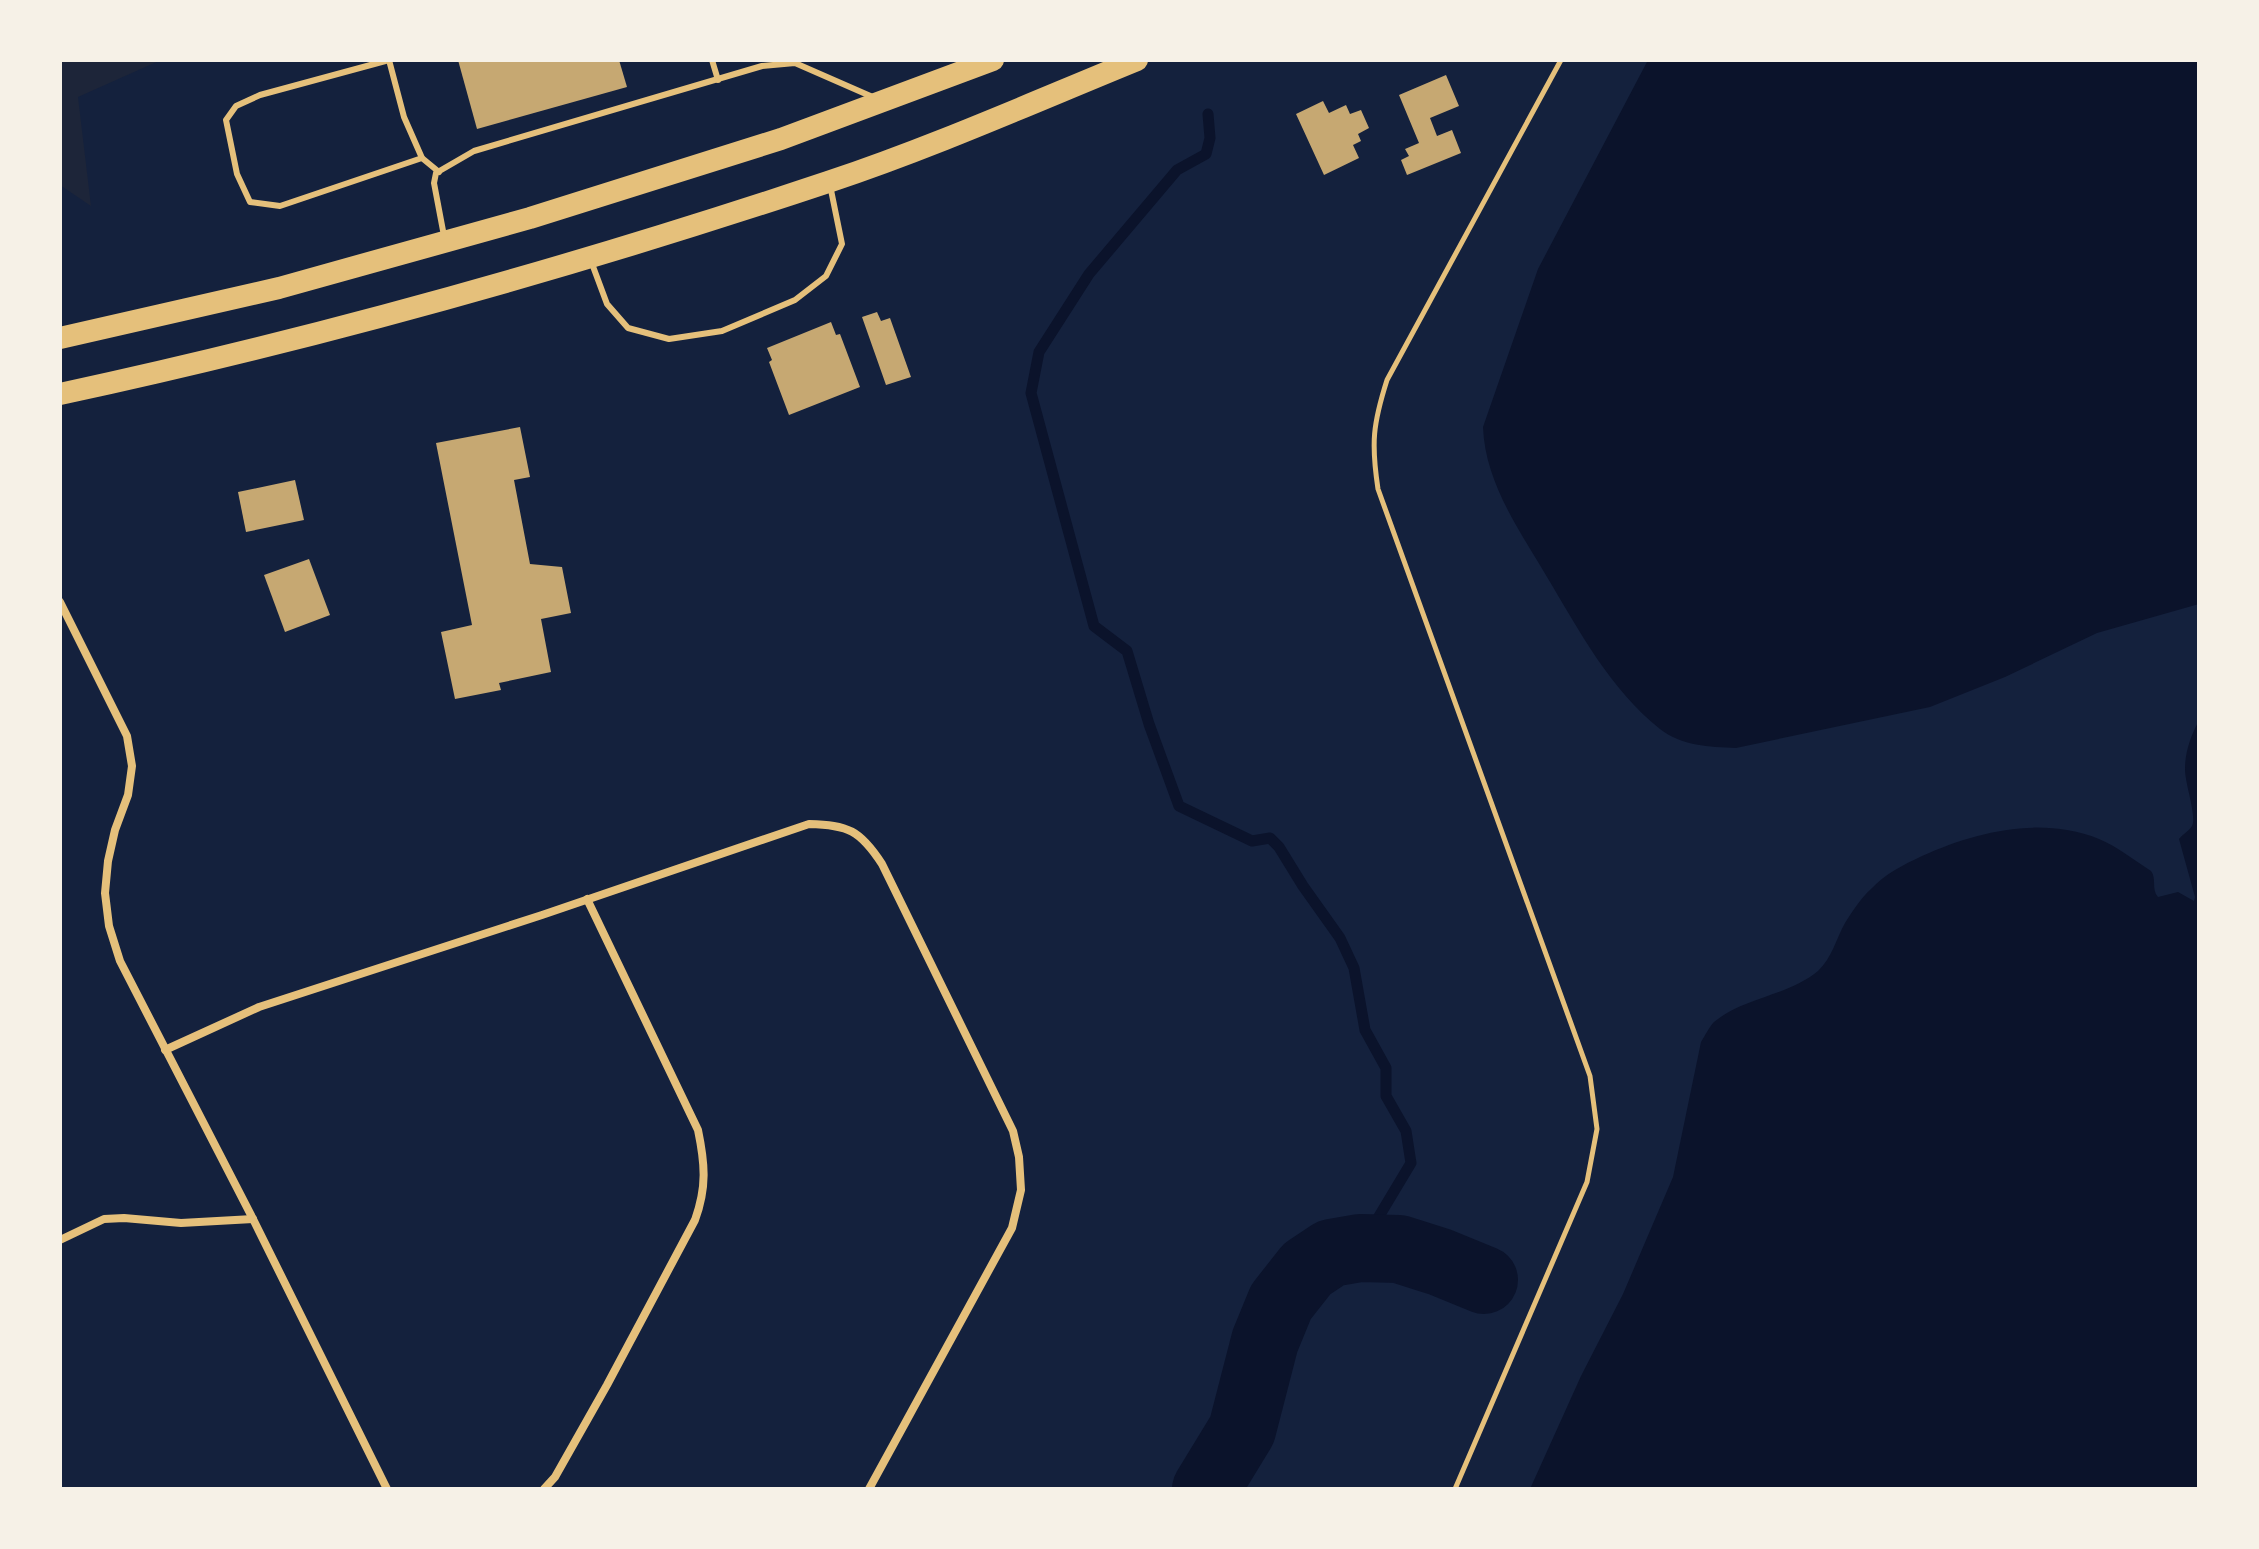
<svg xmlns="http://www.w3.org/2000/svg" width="2259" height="1549" font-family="'Source Sans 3',sans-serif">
  <rect width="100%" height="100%" fill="#14213d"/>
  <polygon fill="#1d2539" points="60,60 161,60 78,97 91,206 60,185"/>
  <g fill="#0b132b">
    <path d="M1648 60H2199V604L2097 633 2005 677 1930 707 1736 748C1709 747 1682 746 1660 729 1610 689 1580 632 1547 577 1520 531 1485 483 1483 427L1538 269Z"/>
    <path d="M2199 720V1489H1530L1581 1376 1623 1294 1673 1177 1701 1042C1705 1036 1709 1027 1714 1022 1744 997 1788 996 1818 971 1832 958 1836 939 1845 923 1852 912 1861 898 1871 889 1885 874 1903 865 1922 856 1977 831 2041 816 2099 839 2118 847 2134 860 2151 871 2157 879 2151 889 2158 897L2178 892 2194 901 2195 897 2179 839C2183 834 2189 831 2192 826 2197 816 2185 784 2185 769 2185 751 2191 736 2199 720Z"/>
  </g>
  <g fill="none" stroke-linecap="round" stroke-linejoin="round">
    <polyline stroke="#0b132b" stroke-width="11" points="1208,114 1210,138 1206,154 1177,170 1089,274 1039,352 1031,393 1094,626 1127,651 1149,724 1179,806 1252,841 1270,838 1279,847 1303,886 1340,938 1354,968 1365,1030 1386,1068 1386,1096 1406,1131 1411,1163 1360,1248"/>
    <polyline stroke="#0b132b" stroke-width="68" points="1206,1489 1242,1430 1265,1341 1281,1302 1307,1269 1331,1253 1360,1248 1399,1249 1440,1262 1484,1280"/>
  </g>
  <g fill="#c6a872">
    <polygon points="458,60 619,60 627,87 477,129"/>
    <polygon points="1446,75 1459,106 1430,118 1437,136 1452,130 1461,153 1407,175 1401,160 1409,156 1405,149 1419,143 1399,95"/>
    <polygon points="1323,101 1329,113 1346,105 1350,114 1361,110 1369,128 1358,134 1361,141 1353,145 1359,158 1324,175 1296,114"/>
    <polygon points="877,312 881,321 890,318 911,377 886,385 862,317"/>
    <polygon points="831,322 836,335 840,334 860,387 789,415 769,362 772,360 767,348"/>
    <polygon points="520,427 530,477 514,480 530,564 562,567 571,613 541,619 551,672 499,683 501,690 455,699 441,632 472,625 436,443"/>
    <polygon points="295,480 304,520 246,532 238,492"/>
    <polygon points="309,559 330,615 285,632 264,575"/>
  </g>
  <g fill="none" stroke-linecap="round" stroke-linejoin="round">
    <path stroke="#e5c07b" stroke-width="5" d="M1455 1489 1587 1182 1597 1129 1590 1076 1378 489C1371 443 1373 424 1387 380L1561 60"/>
    <g stroke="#e5c07b" stroke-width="6">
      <polyline points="389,60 260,95 236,106 226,120 237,174 250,202 280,206 422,158"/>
      <polyline points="389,60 404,117 422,158 439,172"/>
      <polyline points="712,60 718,80"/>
      <polyline points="444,236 434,183 436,173 474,151 762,66 795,63 875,98"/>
      <polyline points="591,261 607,304 628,328 669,339 722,331 795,300 826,276 842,244 830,185"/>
    </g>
    <g stroke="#e5c07b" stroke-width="8">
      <polyline points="60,602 127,736 132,766 128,795 115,830 108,861 105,893 109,926 120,961 253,1219 387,1489"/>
      <path d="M165 1050 259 1007 542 915 809 824C848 825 860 830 882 864L1013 1131 1019 1157 1021 1190 1012 1228 869 1489"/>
      <polyline points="60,1240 104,1219 124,1218 181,1223 253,1219"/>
      <path d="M544 1489 555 1477 607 1385 695 1220C707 1187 705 1164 698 1130L587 899"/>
    </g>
    <g stroke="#e5c07b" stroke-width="22">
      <polyline points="60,338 279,288 530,218 781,139 993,60"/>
      <path d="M60 394C320 338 576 266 828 182 933 147 1034 102 1137 60"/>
    </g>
  </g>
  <rect width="2259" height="1549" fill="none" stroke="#f6f1e7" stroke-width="124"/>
</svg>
